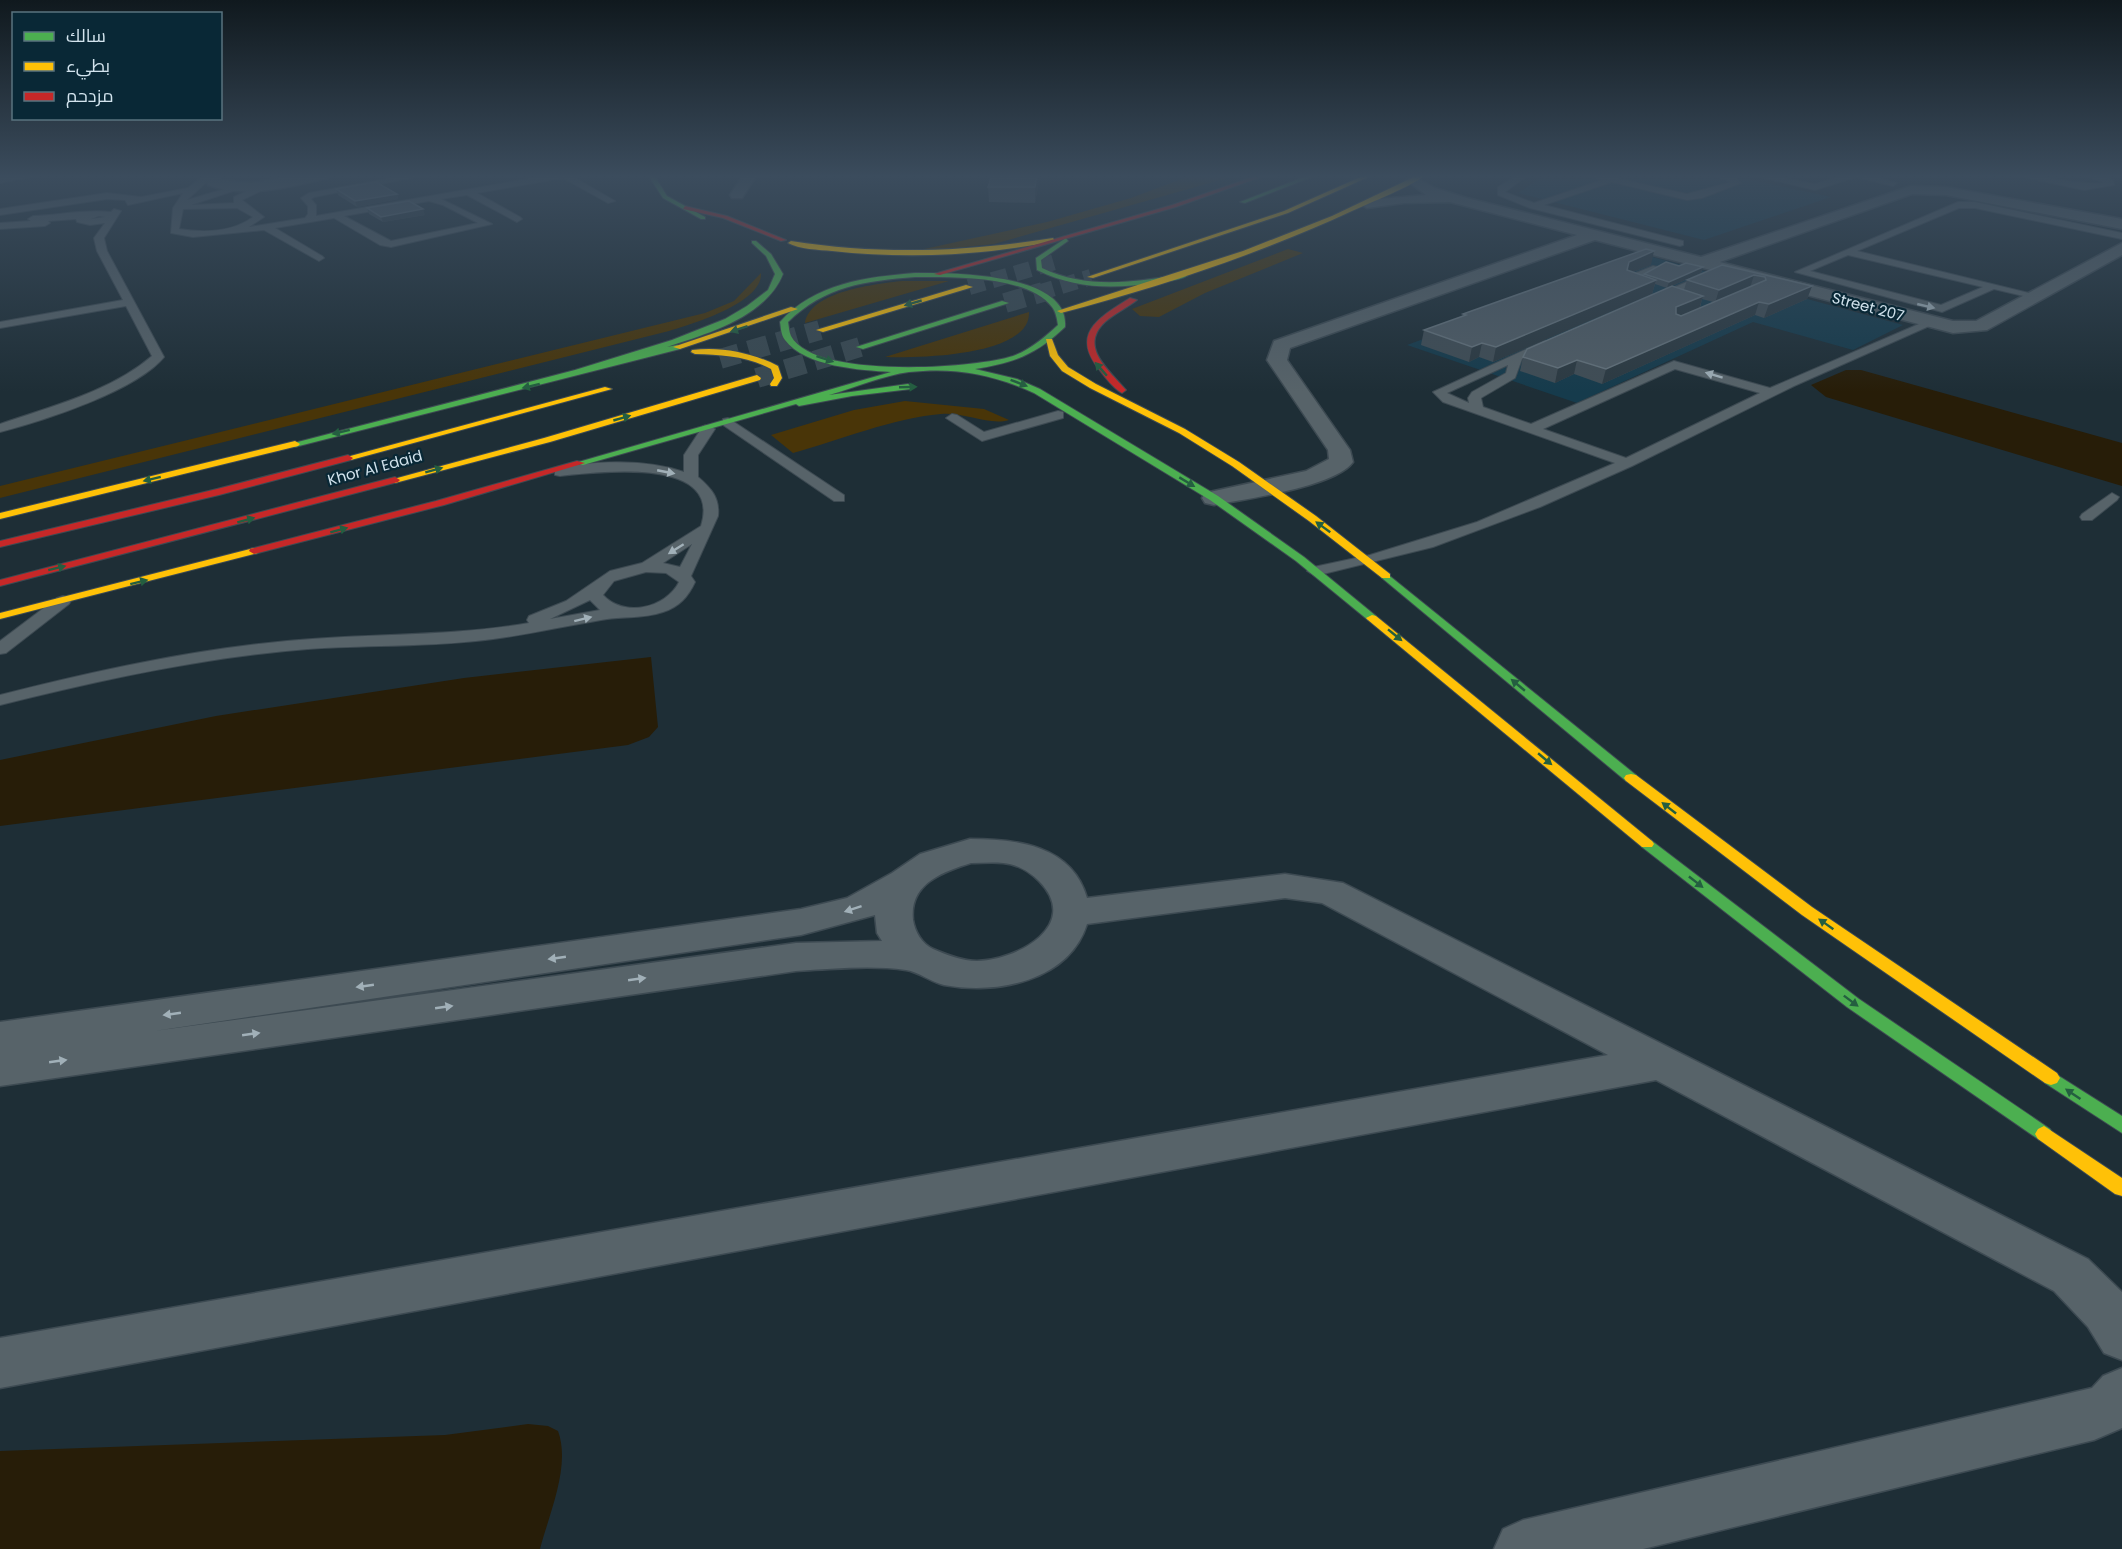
<svg xmlns="http://www.w3.org/2000/svg" width="2122" height="1549" font-family="Poppins,Cairo,sans-serif">
  <rect width="100%" height="100%" fill="#1e2e36"/>
  <g fill="#163b4c">
    <polygon points="1545,175 1730,175 1831,197 1704,240 1518,193"/>
    <polygon points="1649,256 1903,325 1853,350 1753,322 1577,403 1407,345"/>
  </g>
  <g fill="#493508">
    <polygon points="1192,175 1238,175 994,244 906,253 1047,222 1131,198"/>
    <polygon points="1288,249 1303,253 1205,293 1159,317 1140,316 1132,309"/>
    <path d="M761 273C763 303 692 324 669 331L0 498V486L705 313 734 301Z"/>
    <path d="M902 281H949L805 323C810 291 876 284 902 281Z"/>
    <path d="M1029 312C1031 357 914 358 885 357Z"/>
    <path d="M905 401 984 409 1009 420C989 426 965 412 941 414 893 418 840 440 793 453L771 435 854 410Z"/>
  </g>
  <g fill="#271d08">
    <polygon points="1846,370 1861,370 2122,443 2122,486 1826,397 1811,385"/>
    <polygon points="651,657 658,727 649,737 628,745 0,826 0,760 216,716 464,678"/>
    <path d="M528 1424 548 1426 558 1431C571 1466 549 1514 540 1549H0V1451L445 1435Z"/>
  </g>
  <g fill="none" stroke-linecap="round" stroke-linejoin="round">
    <g stroke="#394951" stroke-width="16" stroke-dasharray="16 8" stroke-linecap="butt">
      <polyline points="969,287 1055,262"/>
      <polyline points="1038,293 1091,277"/>
    </g>
    <g stroke="#394951" stroke-width="20" stroke-dasharray="20 10" stroke-linecap="butt">
      <polyline points="1005,303 1043,292"/>
      <polyline points="720,359 820,330"/>
      <polyline points="757,378 860,347"/>
    </g>
    <g stroke="#3d4a52" stroke-width="2">
      <g id="lane">
        <polygon points="18,175 41,175 0,183 0,177"/>
        <path d="M204 175H214L187 200 238 185 242 188 191 205 234 203V197L267 181H273V185L242 200 264 217 249 227 305 218 308 214V206L301 198 309 193 408 175H426L314 197 311 199 316 205V216L550 175H570L615 201 608 203 563 178 477 193 520 217 522 219 517 222 467 195 441 199 492 224 391 247 380 245 334 218 275 228 322 256 324 258 319 261 264 230 193 237 171 233 173 208 183 193 128 205 125 200 107 199 0 215V209L107 193 141 197 188 188ZM429 201 443 205 478 223 391 241 344 216ZM237 208 253 217C233 232 204 233 179 229L183 209Z"/>
        <polygon points="1518,175 1528,175 1505,192 1534,203 1602,180 1587,175 1602,175 1687,194 1731,182 1712,175 1735,177 1741,183 1702,198 1687,200 1612,182 1544,205 1683,241 1683,245 1680,246 1530,208 1498,195 1498,187"/>
        <polygon points="1751,175 1768,175 1815,184 1846,175 1868,175 1897,183 1893,186 1856,177 1815,190"/>
        <path d="M2014 175C2045 175 2074 185 2104 183L2084 175H2097L2113 180 2114 185 2084 190Z"/>
        <path d="M1958 202H1975L2122 233V239L1975 208H1959L1857 251 2041 296 2036 299 1994 289 1942 312 1795 272ZM1848 255 1983 287 1941 305 1810 271Z"/>
        <path d="M114 209 121 211 104 238 107 251 164 357C136 391 43 421 0 432V424C52 406 110 392 152 356L126 306 0 328V322L123 300 97 251 94 238 105 223 90 225 77 222 76 219 48 221 50 223 45 226 0 229V223L31 221 28 219 33 216C59 215 87 209 111 212ZM99 216 105 217 91 219Z"/>
        <polygon points="1653,266 1662,268 1635,281 1645,285 1645,289 1637,289 1625,282 1626,277"/>
        <polygon points="1707,273 1716,275 1659,300 1650,298"/>
        <path d="M1926 321 1936 323 1794 386 1632 466 1540 507 1433 547 1315 576 1307 571 1309 568 1370 555 1477 522 1615 463 1443 402 1433 392 1544 341 1554 343 1522 359 1515 378 1481 398 1483 407 1531 424 1674 361 1770 388ZM1508 365 1506 373 1472 392 1468 398 1469 403 1447 393ZM1675 369 1760 393 1626 458 1543 429Z"/>
        <polygon points="1058,411 1063,412 1063,418 982,441 946,418 952,414 957,415 984,432"/>
        <polygon points="728,418 844,495 844,501 834,501 723,425 723,419"/>
        <path d="M708 425 715 429 698 455V477C711 488 720 498 718 516L691 576 695 582C688 597 679 607 663 612 642 619 622 616 601 620 559 627 518 637 476 641 420 647 364 645 308 649 204 657 101 680 0 705V695C94 671 190 650 287 641 368 633 449 637 529 623L527 620 529 616 566 601 610 571 642 563 701 526C723 456 598 472 560 476L555 475V469C593 460 647 459 684 472V455L703 426ZM692 544 680 567 663 563ZM646 572 666 573 679 582C666 608 624 618 603 595L614 581ZM590 600 600 610 550 619Z"/>
        <polygon points="2112,493 2119,497 2117,500 2092,520 2082,520 2080,517 2082,514"/>
        <polygon points="63,596 69,598 71,601 69,604 6,653 0,654 0,641 57,598"/>
      </g>
    </g>
    <g stroke="#3d4a52" stroke-width="3">
      <g id="street">
        <path d="M206 175H220V180L251 183 300 175H330L328 178C291 187 245 199 208 185Z"/>
        <polygon points="743,175 757,175 742,198 732,198 730,195"/>
        <path d="M1413 176 1435 188 1467 198 1701 257 1911 186 1946 187 2122 219V229L1946 195 1912 194 1720 262 1953 321H1976L2122 243V255L1987 330 1953 333 1595 240 1290 348 1287 360 1350 450 1353 462C1335 487 1245 499 1214 505L1205 503 1202 498 1205 493 1306 471 1329 459 1328 450 1267 360 1274 341 1577 235 1450 202 1404 203 1367 208 1360 204 1367 200 1426 195 1406 180Z"/>
        <path d="M970 839C1016 839 1072 845 1087 898L1285 874 1343 883 2088 1259 2122 1292V1360L2104 1353 2088 1327 2054 1291 1656 1080 0 1388V1338L1608 1055 1322 903 1285 898 1087 924C1069 981 997 995 944 985 931 982 919 972 906 970 870 965 832 969 796 971L0 1086V1022L801 909 847 898 892 873 920 854ZM971 863C982 863 993 862 1003 863 1017 864 1030 872 1039 881 1082 925 1018 960 977 961 962 961 947 955 933 949 922 944 915 932 913 920 909 884 942 872 971 863ZM875 915 877 933 882 941 796 943 154 1031 801 935Z"/>
        <polygon points="2122,1368 2122,1428 2094,1440 1643,1549 1494,1549 1503,1529 1523,1520 2092,1388 2103,1376"/>
      </g>
    </g>
    <g stroke="#3d4a52" stroke-width="2">
      <g id="fast">
        <polygon points="648,175 654,175 667,196 705,217 705,219 701,219 663,198"/>
        <polygon points="1309,175 1317,175 1245,203 1240,202"/>
        <polygon points="1418,175 1425,175 1420,178"/>
        <path d="M1066 238 1068 241 1041 260 1042 268C1088 290 1135 282 1183 274L1187 276C1178 281 1165 281 1155 283 1113 289 1075 289 1037 270L1036 258Z"/>
        <path d="M752 241H756L771 254 783 274C766 317 707 334 667 347L677 345 681 347 680 349 295 447 290 444 575 370 672 340 725 319 747 306 768 290 775 274 766 256 752 243Z"/>
        <path d="M915 273C950 273 1070 272 1065 327 1036 355 1013 363 975 369L1017 379 1040 389 1218 496 1304 557 1376 616V620H1368L1296 561 1210 500 1034 393C992 374 955 367 909 372 885 375 853 388 829 395L908 384 912 387 911 389 852 396 799 406 796 404 583 465 575 463 891 372C861 370 805 367 785 340 781 335 781 328 780 322 815 283 866 277 915 273ZM915 277C953 277 1027 275 1052 307 1056 312 1057 319 1058 325 1045 337 1030 350 1013 356 973 369 813 379 791 336 789 332 789 327 788 322 825 286 865 281 915 277Z"/>
        <polygon points="1002,301 1009,303 863,349 856,347"/>
        <polygon points="1386,573 1636,775 1638,778 1636,781 1626,781 1382,578 1381,576"/>
        <polygon points="1647,839 1652,841 1859,999 2050,1129 2053,1134 2050,1139 2044,1142 2038,1139 1847,1007 1642,847 1640,844 1642,841"/>
        <polygon points="2051,1071 2122,1116 2122,1133 2045,1083 2042,1078 2045,1073"/>
      </g>
    </g>
    <g stroke="#3d4a52" stroke-width="2">
      <g id="slow">
        <polygon points="1365,175 1373,175 1288,213 1093,278 1087,277 1284,211"/>
        <path d="M1418 175H1426C1404 190 1376 200 1352 211 1259 254 1160 287 1061 313L1057 311 1243 251 1332 216Z"/>
        <path d="M1053 238 1055 241C982 256 906 259 832 251 819 250 799 249 788 243L791 241C881 255 963 252 1053 238Z"/>
        <polygon points="966,285 973,287 823,332 816,330"/>
        <polygon points="791,307 798,309 680,349 673,347"/>
        <polygon points="1046,339 1052,339 1058,355 1068,367 1096,384 1185,429 1239,462 1316,516 1390,574 1390,578 1382,578 1309,521 1232,466 1179,433 1090,388 1062,371 1050,356"/>
        <path d="M692 350C721 346 753 353 778 366L782 378 777 386H771L770 384 774 378 771 369C747 356 722 355 695 354L691 352Z"/>
        <polygon points="757,375 761,378 760,380 550,442 395,483 390,480 544,438"/>
        <polygon points="605,387 612,389 351,460 343,458"/>
        <polygon points="295,441 300,444 298,446 0,519 0,513"/>
        <polygon points="254,548 258,549 258,553 0,619 0,613"/>
        <polygon points="1372,615 1376,616 1652,841 1654,844 1652,847 1642,847 1368,620 1366,618"/>
        <polygon points="1631,774 1636,775 1812,907 2057,1073 2060,1078 2057,1083 2051,1085 2045,1083 1802,915 1626,781 1624,778 1626,775"/>
        <polygon points="2044,1126 2122,1178 2122,1196 2115,1194 2038,1139 2035,1134 2038,1129"/>
      </g>
    </g>
    <g stroke="#3d4a52" stroke-width="2">
      <g id="jam">
        <polygon points="1258,175 1267,175 1176,207 940,275 934,274 1172,205"/>
        <polygon points="685,206 727,216 786,240 781,241 723,218 683,209"/>
        <path d="M1130 298 1137 300C1127 308 1115 313 1105 322 1078 347 1110 371 1126 390L1122 393C1113 388 1105 377 1099 369 1070 333 1100 317 1130 298Z"/>
        <polygon points="348,455 353,458 351,460 219,495 0,547 0,541 217,489"/>
        <polygon points="577,461 585,463 444,505 254,554 249,551 250,549 436,501"/>
        <polygon points="395,477 400,480 398,482 0,586 0,580"/>
      </g>
    </g>
    <use href="#lane" fill="#576369" fill-rule="evenodd"/>
    <use href="#street" fill="#576369" fill-rule="evenodd"/>
    <use href="#fast" fill="#4caf50" fill-rule="evenodd"/>
    <use href="#slow" fill="#ffc107" fill-rule="evenodd"/>
    <use href="#jam" fill="#c62828" fill-rule="evenodd"/>
  </g>
  <g fill="#404d55" fill-rule="evenodd">
    <polygon points="1040,175 1035,203 989,202 988,187"/>
    <polygon points="336,189 397,194 398,199 357,207 338,195"/>
    <polygon points="367,208 425,215 383,222 369,214"/>
    <polygon points="1651,265 1633,272 1643,276 1644,274 1679,266 1703,267 1701,273 1667,288 1655,284 1652,294 1493,362 1479,357 1469,362 1421,345 1424,330 1462,317 1463,314"/>
    <path d="M1722 265 1812 286 1807 299 1764 318 1755 315 1602 384 1574 374 1555 383 1520 371 1523 357 1684 290 1687 280ZM1702 299 1713 302 1700 308Z"/>
  </g>
  <g fill="#2c3a42">
    <polygon points="1037,175 1040,175 1035,203 1035,187"/>
    <polygon points="397,194 398,199 357,207 355,201"/>
    <polygon points="423,209 425,215 383,222 381,217"/>
    <polygon points="1654,251 1651,265 1625,275 1629,262"/>
    <polygon points="1703,267 1701,273 1667,288 1669,282"/>
    <polygon points="1754,275 1750,288 1715,303 1719,290"/>
    <polygon points="1656,280 1652,294 1493,362 1496,347"/>
    <polygon points="1812,286 1807,299 1764,318 1769,304"/>
    <polygon points="1703,296 1699,309 1672,321 1676,307"/>
    <polygon points="1759,302 1755,315 1602,384 1606,369"/>
    <polygon points="1482,343 1479,357 1469,362 1472,347"/>
    <polygon points="1577,360 1574,374 1555,383 1558,368"/>
  </g>
  <g fill="#505d66" stroke="#64727b" stroke-width="1.5">
    <polygon points="992,175 1037,175 1035,187 988,187"/>
    <polygon points="376,182 397,194 355,201 336,189"/>
    <polygon points="409,201 423,209 381,217 367,208"/>
    <polygon points="1646,249 1654,251 1629,262 1627,270 1656,280 1496,347 1482,343 1472,347 1424,330 1466,315 1463,314"/>
    <polygon points="1666,262 1679,266 1686,263 1703,267 1669,282 1644,274"/>
    <polygon points="1722,265 1812,286 1769,304 1759,302 1606,369 1577,360 1558,368 1523,357 1527,349 1672,286 1703,296 1676,307 1676,314 1681,316 1766,280 1765,277 1754,275 1719,290 1687,280"/>
  </g>
  <defs><path id="oneway-solid" d="M-6-.8H1V-3.2L6.5 0L1 3.2V.8H-6Z" transform="scale(1.5)"/></defs>
  <g fill="#245e40">
    <use href="#oneway-solid" transform="translate(913 303) rotate(164)"/>
    <use href="#oneway-solid" transform="translate(739 329) rotate(162)"/>
    <use href="#oneway-solid" transform="translate(825 359) rotate(18)"/>
    <use href="#oneway-solid" transform="translate(1101 369) rotate(-131)"/>
    <use href="#oneway-solid" transform="translate(1019 383) rotate(21)"/>
    <use href="#oneway-solid" transform="translate(531 386) rotate(166)"/>
    <use href="#oneway-solid" transform="translate(908 387) rotate(-2)"/>
    <use href="#oneway-solid" transform="translate(622 418) rotate(-16)"/>
    <use href="#oneway-solid" transform="translate(341 432) rotate(166)"/>
    <use href="#oneway-solid" transform="translate(434 470) rotate(-15)"/>
    <use href="#oneway-solid" transform="translate(152 479) rotate(166)"/>
    <use href="#oneway-solid" transform="translate(1187 482) rotate(31)"/>
    <use href="#oneway-solid" transform="translate(246 520) rotate(-15)"/>
    <use href="#oneway-solid" transform="translate(1323 527) rotate(-144)"/>
    <use href="#oneway-solid" transform="translate(339 530) rotate(-15)"/>
    <use href="#oneway-solid" transform="translate(57 568) rotate(-14)"/>
    <use href="#oneway-solid" transform="translate(139 582) rotate(-14)"/>
    <use href="#oneway-solid" transform="translate(1395 635) rotate(39)"/>
    <use href="#oneway-solid" transform="translate(1518 685) rotate(-140)"/>
    <use href="#oneway-solid" transform="translate(1545 759) rotate(40)"/>
    <use href="#oneway-solid" transform="translate(1669 808) rotate(-142)"/>
    <use href="#oneway-solid" transform="translate(1696 882) rotate(38)"/>
    <use href="#oneway-solid" transform="translate(1826 924) rotate(-145)"/>
    <use href="#oneway-solid" transform="translate(1851 1001) rotate(37)"/>
    <use href="#oneway-solid" transform="translate(2073 1094) rotate(-146)"/>
  </g>
  <g fill="#a1b0b8">
    <use href="#oneway-solid" transform="translate(1926 306) rotate(13)"/>
    <use href="#oneway-solid" transform="translate(1714 375) rotate(-163)"/>
    <use href="#oneway-solid" transform="translate(666 472) rotate(11)"/>
    <use href="#oneway-solid" transform="translate(676 549) rotate(148)"/>
    <use href="#oneway-solid" transform="translate(583 619) rotate(-14)"/>
    <use href="#oneway-solid" transform="translate(853 909) rotate(162)"/>
    <use href="#oneway-solid" transform="translate(557 958) rotate(172)"/>
    <use href="#oneway-solid" transform="translate(637 979) rotate(-8)"/>
    <use href="#oneway-solid" transform="translate(365 986) rotate(172)"/>
    <use href="#oneway-solid" transform="translate(444 1007) rotate(-8)"/>
    <use href="#oneway-solid" transform="translate(172 1014) rotate(172)"/>
    <use href="#oneway-solid" transform="translate(251 1034) rotate(-8)"/>
    <use href="#oneway-solid" transform="translate(58 1061) rotate(-8)"/>
  </g>
  <linearGradient id="sky" x2="0" y2="1"><stop stop-color="#10191e"/><stop offset="0.45" stop-color="#3b4c5d"/><stop offset="1" stop-color="#3b4c5d" stop-opacity="0"/></linearGradient>
  <rect width="2122" height="392" fill="url(#sky)"/>
  <g text-anchor="middle" stroke-width="4.5" stroke-linejoin="round" paint-order="stroke">
    <g font-size="15" fill="#d2e3ed" stroke="#092836">
      <text transform="translate(1868 307) rotate(15)" y="5">Street 207</text>
      <text transform="translate(375 468) rotate(-15)" y="5">Khor Al Edaid</text>
    </g>
  </g>
  <rect x="12" y="12" width="210" height="108" fill="#092836" stroke="#59737f" stroke-width="1.5"/>
  <rect x="24" y="32" width="30" height="9" fill="#4caf50" stroke="#59737f" stroke-width="1.5"/>
  <text x="66" y="42" font-size="18" fill="#d2e3ed">سالك</text>
  <rect x="24" y="62" width="30" height="9" fill="#ffc107" stroke="#59737f" stroke-width="1.5"/>
  <text x="66" y="72" font-size="18" fill="#d2e3ed">بطيء</text>
  <rect x="24" y="92" width="30" height="9" fill="#c62828" stroke="#59737f" stroke-width="1.5"/>
  <text x="66" y="102" font-size="18" fill="#d2e3ed">مزدحم</text>
</svg>
